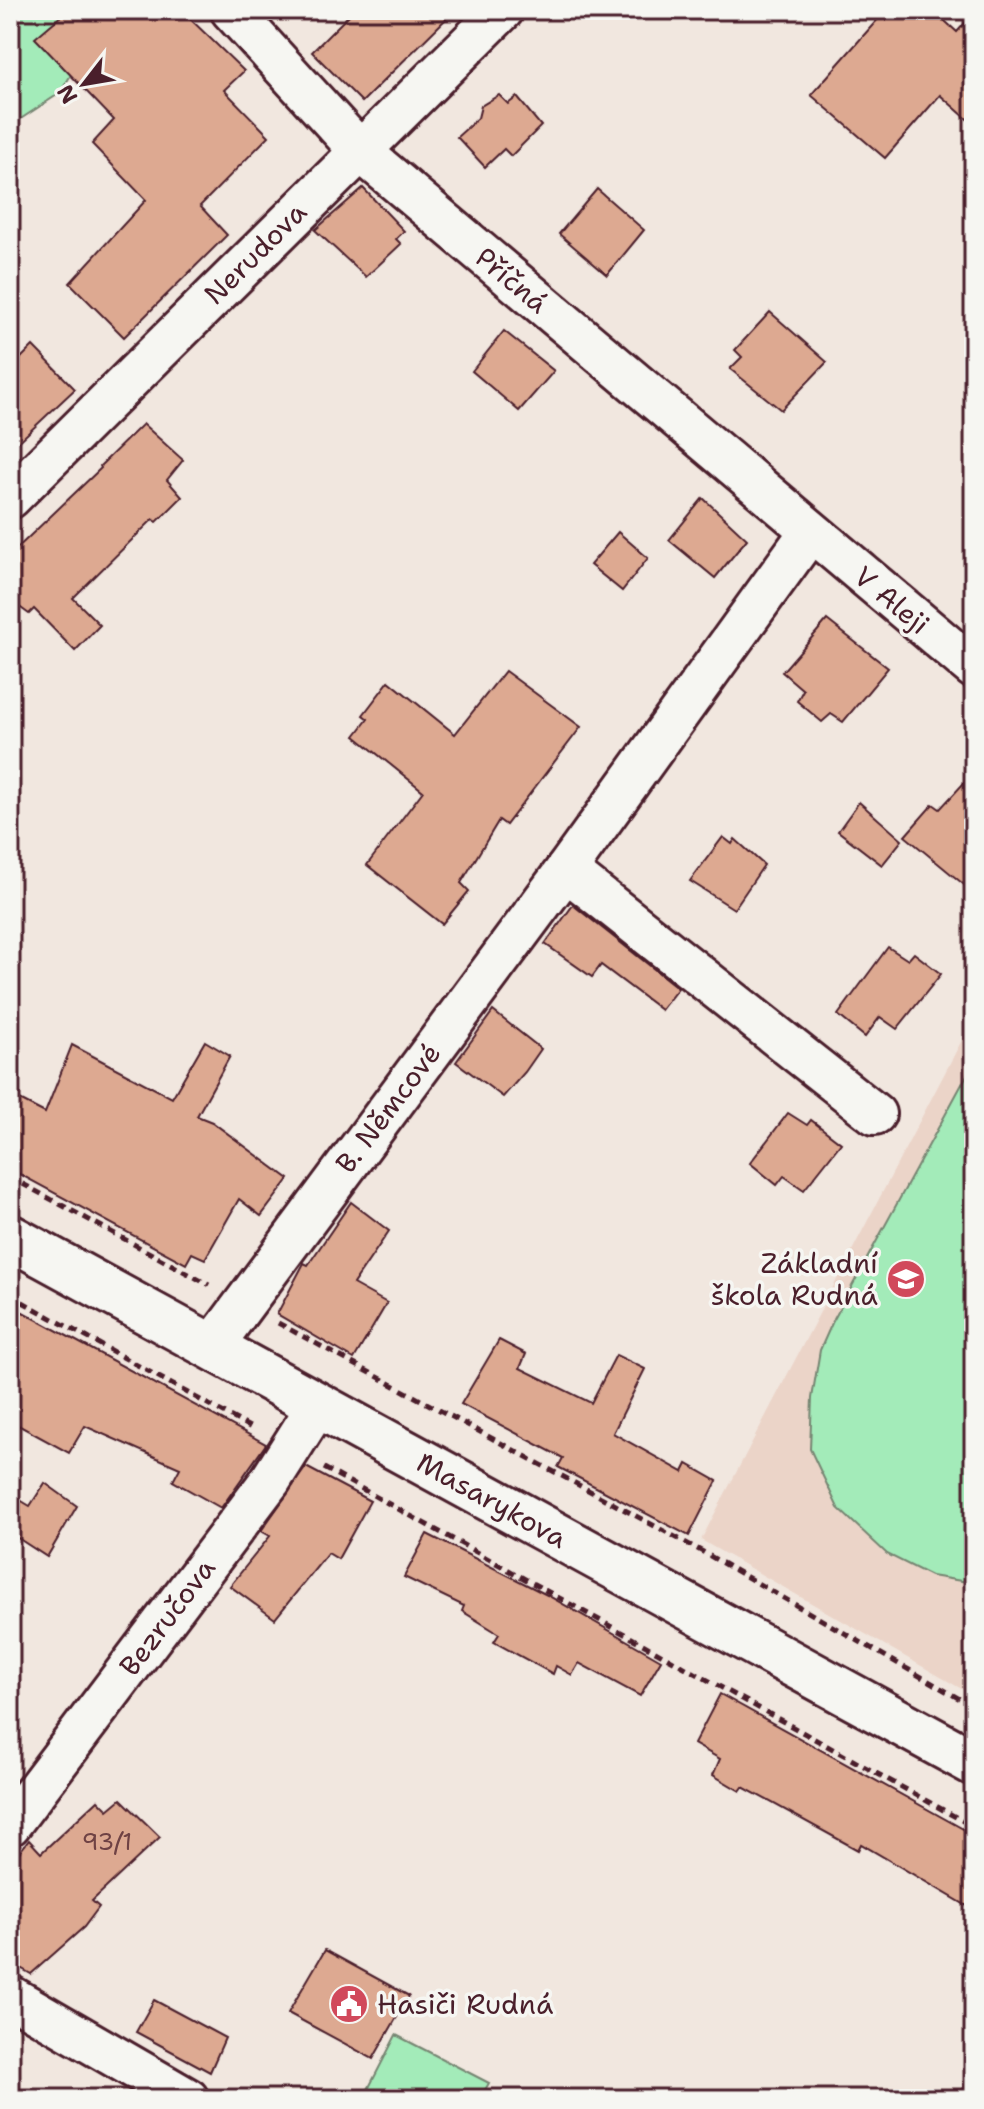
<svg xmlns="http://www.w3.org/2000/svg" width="984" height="2109" font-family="'Shantell Sans',sans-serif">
  <rect width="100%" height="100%" fill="#f1e7df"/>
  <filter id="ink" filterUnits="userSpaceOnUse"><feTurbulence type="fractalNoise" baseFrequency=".0125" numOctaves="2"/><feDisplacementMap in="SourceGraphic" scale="16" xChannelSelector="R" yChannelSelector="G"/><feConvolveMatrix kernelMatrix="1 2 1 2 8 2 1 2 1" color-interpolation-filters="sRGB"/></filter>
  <g filter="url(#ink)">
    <polygon fill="#ebd4c8" points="974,1017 974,1696 701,1540"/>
    <g fill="#a3ebb9" stroke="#768572" stroke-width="2">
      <polygon points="10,10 110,10 60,93 10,126"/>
      <polygon points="974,1062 974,1583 931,1576 887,1554 838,1508 810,1449 812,1398 820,1350 832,1323"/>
      <polygon points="396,2035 489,2083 480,2099 363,2099"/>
    </g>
    <g fill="#dda991" stroke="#4a1f2b" stroke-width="2">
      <polygon points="68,10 181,10 244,71 224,90 269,136 200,206 227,235 124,337 70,283 146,200 92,144 114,120 35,38"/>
      <polygon points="354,10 455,10 362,102 312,52"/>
      <polygon points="886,10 933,10 957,32 974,13 974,125 940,95 885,158 811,95"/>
      <polygon points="499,95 508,104 517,97 541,126 511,156 504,149 485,167 457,137 478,118 481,106"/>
      <polygon points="363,188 404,231 396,239 401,244 366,277 315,230"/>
      <polygon points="597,189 644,230 607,275 559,234"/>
      <polygon points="770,312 827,362 781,410 730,369 742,357 735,350"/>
      <polygon points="504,331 554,371 519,411 472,371"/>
      <polygon points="33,346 75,389 10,450 10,369"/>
      <polygon points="143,424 183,460 167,480 182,497 157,522 153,519 73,598 100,625 75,651 34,609 29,614 10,600 10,555 101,468 100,466"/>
      <polygon points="703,498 747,539 715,578 669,540"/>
      <polygon points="618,532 648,558 622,591 590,565"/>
      <polygon points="827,620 888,668 843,722 831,714 822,722 797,701 803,690 782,672"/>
      <polygon points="505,671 581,727 506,825 499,820 461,883 469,891 442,924 367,865 423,791 355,736 368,719 363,715 389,681 455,734"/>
      <polygon points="974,772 974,893 905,836 933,804 940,809"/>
      <polygon points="859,802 902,840 882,865 838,831"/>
      <polygon points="723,837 732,844 735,839 764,865 734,909 690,881"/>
      <polygon points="573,905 678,988 661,1010 601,965 592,977 545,944"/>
      <polygon points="888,947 908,960 914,953 941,974 897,1029 880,1017 865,1037 838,1015"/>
      <polygon points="493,1011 541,1049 525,1072 503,1097 456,1062"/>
      <polygon points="205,1041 230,1056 197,1116 212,1122 289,1179 261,1216 239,1199 205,1259 192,1253 186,1264 10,1169 10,1095 45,1113 72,1045 172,1098"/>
      <polygon points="788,1113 807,1125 811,1120 841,1143 804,1190 784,1176 777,1185 750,1163"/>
      <polygon points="351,1202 389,1231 353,1284 387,1303 354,1359 277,1314 304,1263 308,1265"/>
      <polygon points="10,1305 266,1444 221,1508 173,1481 180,1468 85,1426 69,1453 16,1424 18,1417 10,1413"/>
      <polygon points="499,1340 526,1354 520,1368 591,1403 616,1355 645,1369 613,1433 683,1472 687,1464 717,1481 689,1536 558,1467 563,1458 461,1404"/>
      <polygon points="306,1467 370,1501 338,1559 328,1553 275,1619 230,1586 270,1536 261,1531"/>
      <polygon points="45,1483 77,1506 47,1557 10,1533 10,1494 30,1506"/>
      <polygon points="427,1534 547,1595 661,1660 640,1696 579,1663 572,1675 556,1666 553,1674 494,1642 499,1634 462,1611 464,1606 404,1577"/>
      <polygon points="720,1694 974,1835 974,1910 861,1844 858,1850 743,1787 740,1791 713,1775 720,1759 694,1744"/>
      <polygon points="121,1799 160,1837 92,1901 99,1907 84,1927 31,1974 10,1962 10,1864 29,1840 41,1853 98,1800 108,1810"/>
      <polygon points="325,1950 409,1996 373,2059 288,2013"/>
      <polygon points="154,2000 225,2038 210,2072 136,2032"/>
    </g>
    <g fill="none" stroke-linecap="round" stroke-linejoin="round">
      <g stroke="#4a1f2b" stroke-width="46">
        <g id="street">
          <polyline points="231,10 359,150 974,668"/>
          <polyline points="10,498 503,10"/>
          <polyline points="566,870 875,1114"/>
          <polyline points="212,1347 566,870 810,532"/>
          <polyline points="10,1825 270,1481 318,1405"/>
          <polyline points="10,1996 188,2099"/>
        </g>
      </g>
      <g stroke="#4a1f2b" stroke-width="50">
        <polyline id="secondary" points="10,1237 974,1763"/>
      </g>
      <g stroke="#4a1f2b" stroke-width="5" stroke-dasharray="8 6" stroke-linecap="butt">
        <polyline points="10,1177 209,1285"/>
        <polyline points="10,1295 255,1430"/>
        <polyline points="278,1323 703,1552 974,1707"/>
        <polyline points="324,1468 974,1827"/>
      </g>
      <use href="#street" stroke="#f6f6f2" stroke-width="40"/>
      <use href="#secondary" stroke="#f6f6f2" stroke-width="44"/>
    </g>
  </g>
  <defs>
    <g id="school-disc" transform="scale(2)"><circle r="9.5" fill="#d1495b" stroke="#f6f6f2"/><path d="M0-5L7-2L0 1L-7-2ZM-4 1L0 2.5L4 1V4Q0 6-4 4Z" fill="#fff"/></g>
    <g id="civic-disc" transform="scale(2)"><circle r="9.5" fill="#d1495b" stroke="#f6f6f2"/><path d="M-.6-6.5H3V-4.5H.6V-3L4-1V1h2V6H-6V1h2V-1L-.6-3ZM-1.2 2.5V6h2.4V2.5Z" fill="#fff"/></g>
  </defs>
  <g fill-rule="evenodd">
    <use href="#school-disc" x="906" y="1279"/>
    <use href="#civic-disc" x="349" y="2004"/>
  </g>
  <g text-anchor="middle" stroke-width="7" stroke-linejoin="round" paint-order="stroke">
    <g font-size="24" fill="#6f4244">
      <text x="107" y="1850">93/1</text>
    </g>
    <g font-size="28" fill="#4a1f2b" stroke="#f6f6f2">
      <text transform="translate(255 253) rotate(-45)" y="10">Nerudova</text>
      <text transform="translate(512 280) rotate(40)" y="10">Příčná</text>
      <text transform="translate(892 600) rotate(40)" y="10">V Aleji</text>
      <text transform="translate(388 1108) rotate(-53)" y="10">B. Němcové</text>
      <text transform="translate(492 1500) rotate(29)" y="10">Masarykova</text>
      <text transform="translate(167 1617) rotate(-53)" y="10">Bezručova</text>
    </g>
    <g font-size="28" fill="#4a1f2b" stroke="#f6f6f2" text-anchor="end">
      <text x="878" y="1273">Základní<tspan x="878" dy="32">škola Rudná</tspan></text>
      <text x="377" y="2014" text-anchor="start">Hasiči Rudná</text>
    </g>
  </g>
  <rect width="984" height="2109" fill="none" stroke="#f6f6f2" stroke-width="40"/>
  <rect x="20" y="20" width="944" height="2069" fill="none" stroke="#4a1f2b" stroke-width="3" filter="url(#ink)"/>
  <g transform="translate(84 84) rotate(239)" stroke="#f6f6f2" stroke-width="6" paint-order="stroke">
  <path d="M0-6L14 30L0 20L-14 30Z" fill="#4a1f2b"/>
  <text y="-12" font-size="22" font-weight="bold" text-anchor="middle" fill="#4a1f2b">N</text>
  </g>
</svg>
